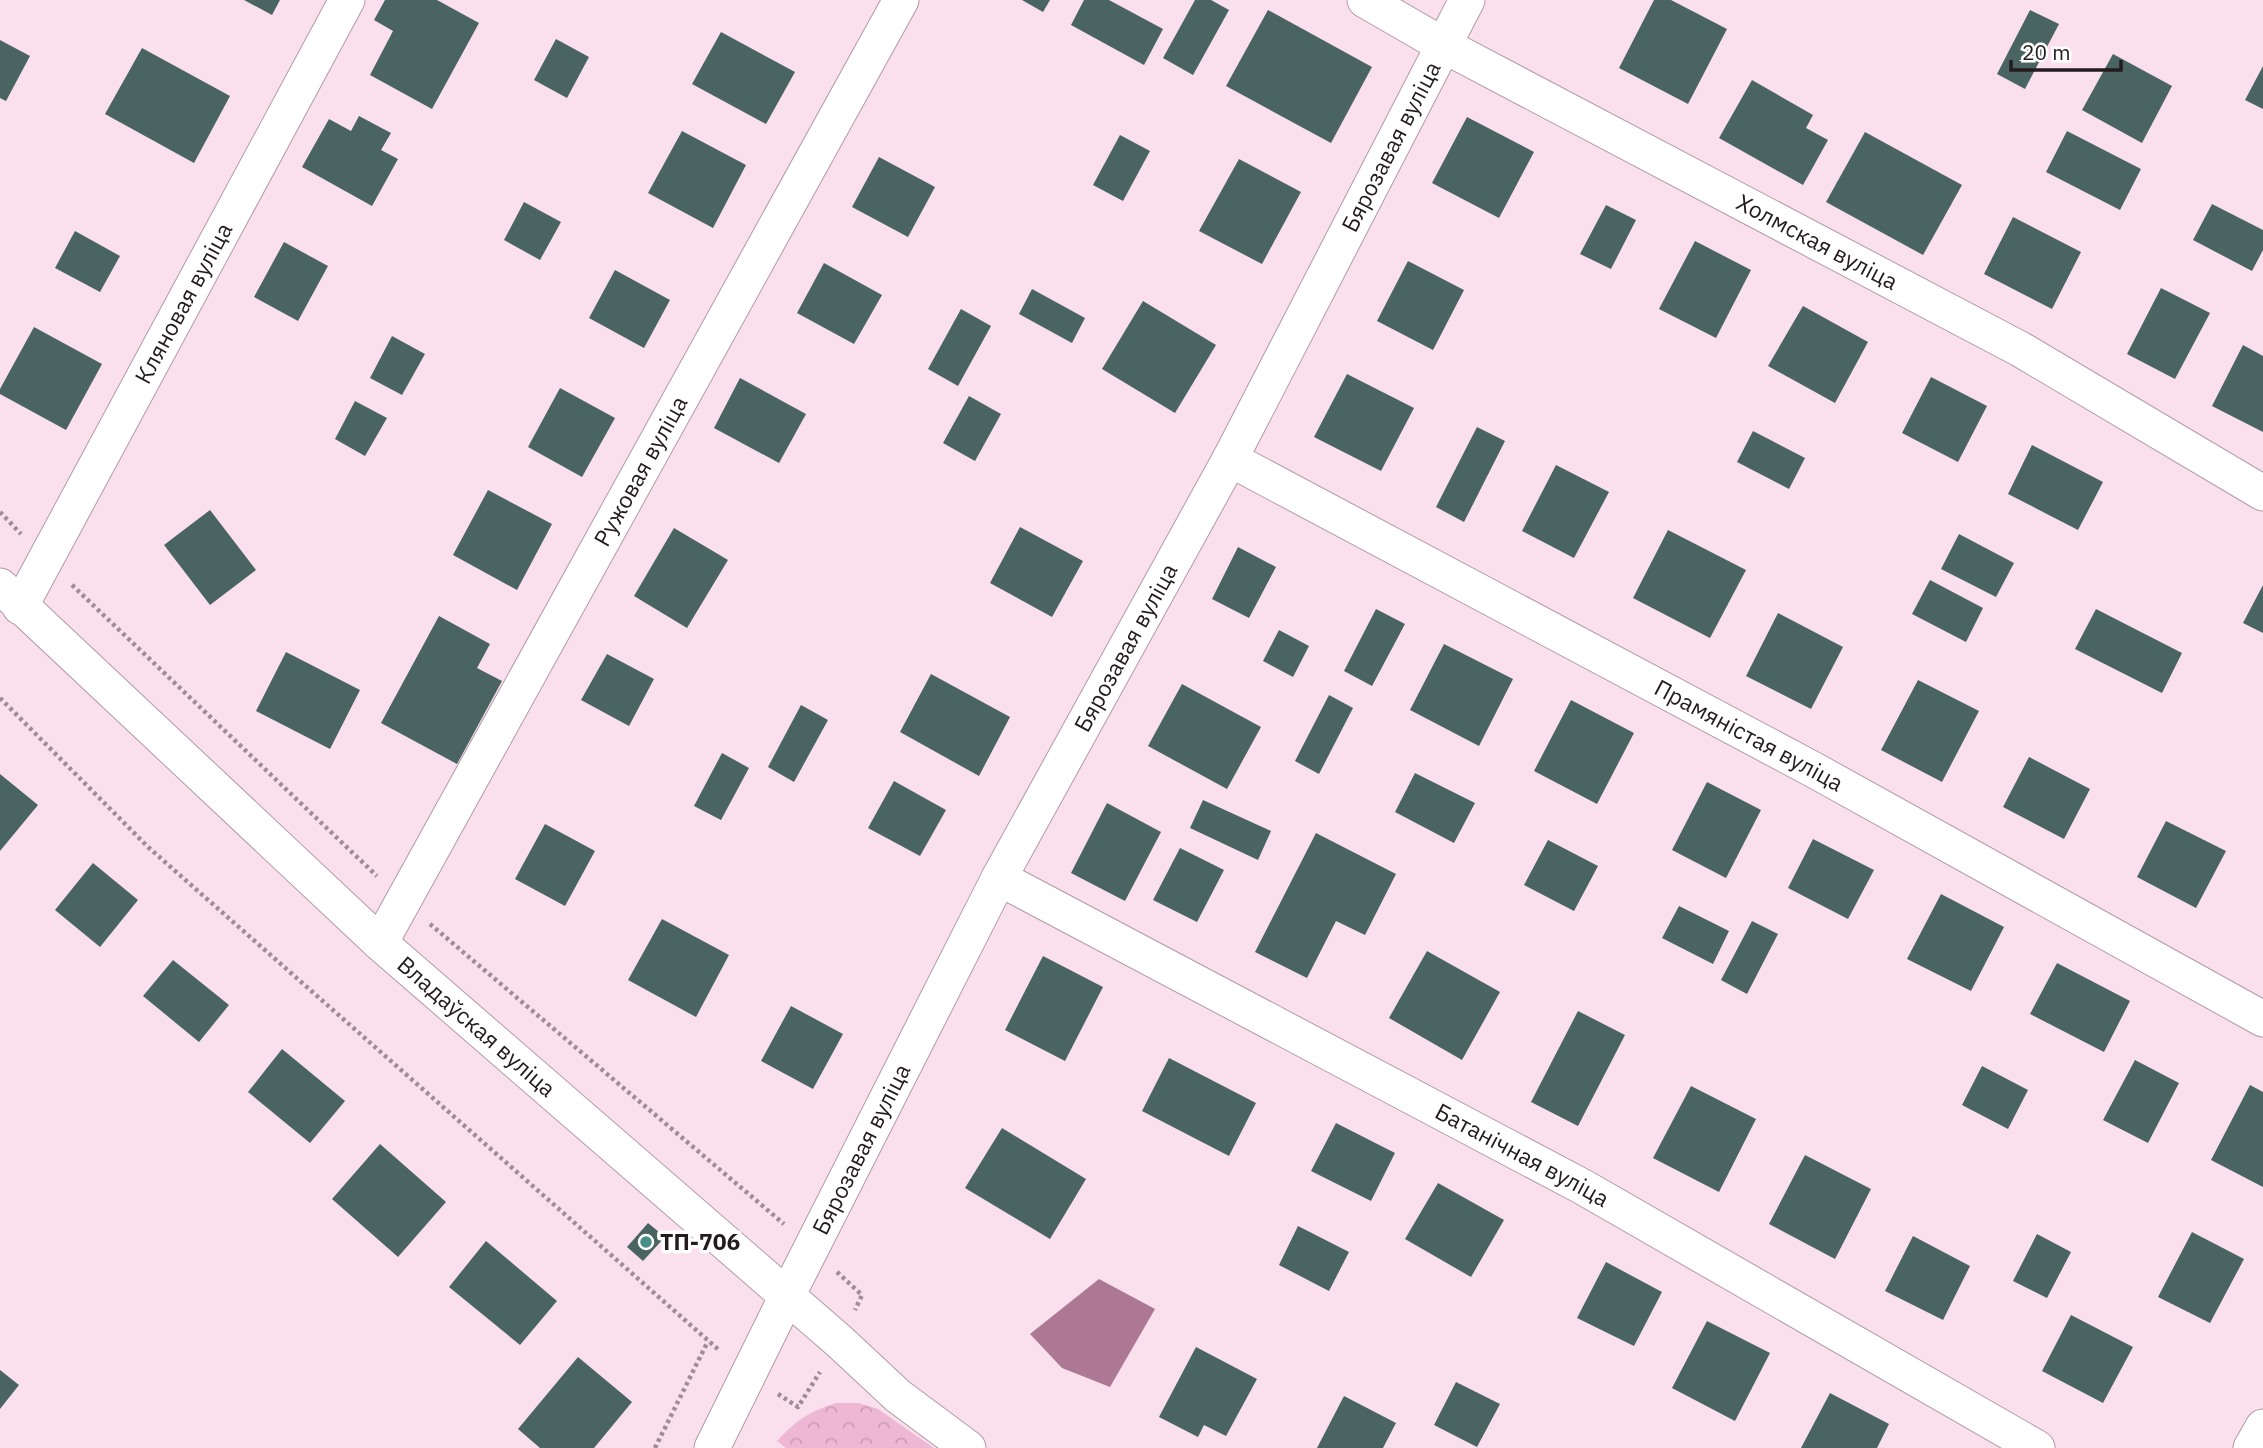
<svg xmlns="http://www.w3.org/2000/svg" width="2263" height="1448" font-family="'IBM Plex Sans',sans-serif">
  <defs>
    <pattern id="park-crowns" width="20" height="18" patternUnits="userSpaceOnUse" patternTransform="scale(1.75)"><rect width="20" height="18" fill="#eeb8d4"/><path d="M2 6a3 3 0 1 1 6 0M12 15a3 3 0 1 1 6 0" fill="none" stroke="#cc9eb6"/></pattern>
  </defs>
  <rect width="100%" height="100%" fill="#fae0ed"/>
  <path fill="url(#park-crowns)" d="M836 1403H859L878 1409 934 1448H786L777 1441C796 1420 809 1412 836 1403Z"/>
  <polygon fill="#ac7894" points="1099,1279 1155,1309 1110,1387 1062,1368 1030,1334"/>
  <g fill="#496461">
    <polygon points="244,0 280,0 272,15"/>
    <polygon points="385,0 437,0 479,23 432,109 370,75 393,31 374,20"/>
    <polygon points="1022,0 1050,0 1043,12"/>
    <polygon points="1084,0 1109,0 1163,29 1144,65 1071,25"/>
    <polygon points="1195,0 1211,0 1229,10 1193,75 1163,58"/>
    <polygon points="1654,0 1671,0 1727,29 1688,104 1619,68"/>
    <polygon points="1268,10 1372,67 1331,143 1226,86"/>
    <polygon points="2030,10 2059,24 2025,89 1997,74"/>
    <polygon points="721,32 795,72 766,124 692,84"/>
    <polygon points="556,39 589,57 567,98 534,80"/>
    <polygon points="0,40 30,56 6,101 0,98"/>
    <polygon points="142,48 230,96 194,163 105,114"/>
    <polygon points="2113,54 2172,86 2142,143 2082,110"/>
    <polygon points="2263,66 2263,109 2245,100"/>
    <polygon points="1752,80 1813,115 1806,128 1828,140 1803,185 1719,138"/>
    <polygon points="359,116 391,133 381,150 398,159 372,206 302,167 329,119 351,131"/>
    <polygon points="1467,117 1534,152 1499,218 1432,183"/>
    <polygon points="682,131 746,165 713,228 648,193"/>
    <polygon points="2067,131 2141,169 2120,210 2046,172"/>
    <polygon points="1865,132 1962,185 1923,255 1826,202"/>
    <polygon points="1120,135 1150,151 1123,201 1093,185"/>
    <polygon points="879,157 935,187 908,237 852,207"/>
    <polygon points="1239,159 1301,192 1262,264 1199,231"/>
    <polygon points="524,202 561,222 540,260 504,240"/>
    <polygon points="2212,204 2263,230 2263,250 2252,271 2193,240"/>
    <polygon points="1606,205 1636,220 1611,269 1580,254"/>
    <polygon points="2013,217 2081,252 2052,309 1984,274"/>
    <polygon points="75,231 120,256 100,292 55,268"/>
    <polygon points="1695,241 1751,270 1716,338 1659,309"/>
    <polygon points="284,242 328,266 298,321 254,297"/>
    <polygon points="1408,261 1464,290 1433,350 1377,321"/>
    <polygon points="824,263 882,295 854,344 797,313"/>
    <polygon points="615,270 670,300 644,348 589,318"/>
    <polygon points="2161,288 2210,313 2175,379 2127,354"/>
    <polygon points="1032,289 1085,318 1072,343 1019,314"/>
    <polygon points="1143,301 1216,345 1175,413 1102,369"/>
    <polygon points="1803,306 1868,342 1835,403 1768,366"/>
    <polygon points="961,309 991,326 958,386 928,369"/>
    <polygon points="34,327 102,364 66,430 0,394 0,389"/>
    <polygon points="392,336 425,354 402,395 370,378"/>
    <polygon points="2243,345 2263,356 2263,432 2212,406"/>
    <polygon points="1347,374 1414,408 1381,471 1314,437"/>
    <polygon points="1931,377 1987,406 1958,462 1902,433"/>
    <polygon points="740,378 806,414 779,463 714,428"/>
    <polygon points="560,388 615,418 582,477 528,447"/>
    <polygon points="969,396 1001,414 975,461 943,443"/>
    <polygon points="355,401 387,418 365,456 335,439"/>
    <polygon points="1477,427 1505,441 1464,522 1436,507"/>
    <polygon points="1753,431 1805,458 1789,489 1737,462"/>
    <polygon points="2032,445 2103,482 2078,530 2008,494"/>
    <polygon points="1556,465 1609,492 1574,558 1522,531"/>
    <polygon points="488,490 552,524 517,590 453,555"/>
    <polygon points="210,510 256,570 210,605 164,545"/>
    <polygon points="1020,527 1083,561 1052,617 990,583"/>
    <polygon points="674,528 728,560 687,628 634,596"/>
    <polygon points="1668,530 1746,570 1710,638 1633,598"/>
    <polygon points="1959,534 2014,563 1996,597 1941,569"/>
    <polygon points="1238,547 1276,567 1249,618 1212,599"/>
    <polygon points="1930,580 1983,608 1966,642 1912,614"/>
    <polygon points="2263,585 2263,633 2243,623"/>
    <polygon points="1376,609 1405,624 1372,686 1344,671"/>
    <polygon points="2096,609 2182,653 2162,693 2075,649"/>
    <polygon points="1778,613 1843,647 1811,709 1746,676"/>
    <polygon points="439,616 490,644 477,668 502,681 457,764 381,723"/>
    <polygon points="1279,630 1309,646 1293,677 1263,661"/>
    <polygon points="1444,644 1513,679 1479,746 1410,710"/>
    <polygon points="286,652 360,690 330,749 256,711"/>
    <polygon points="607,654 654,679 629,726 581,700"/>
    <polygon points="931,674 1010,717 979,776 900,732"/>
    <polygon points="1918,680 1979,711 1942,782 1881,750"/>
    <polygon points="1182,684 1261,727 1227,789 1148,746"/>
    <polygon points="1329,695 1353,708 1319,774 1295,761"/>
    <polygon points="1571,700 1634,733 1597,804 1534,771"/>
    <polygon points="801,705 828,720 794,782 768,767"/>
    <polygon points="722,753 749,768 721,820 694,806"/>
    <polygon points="2029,757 2090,789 2064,839 2003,807"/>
    <polygon points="1415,773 1475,803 1454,843 1395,812"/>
    <polygon points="0,774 38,805 0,851"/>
    <polygon points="894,781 946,810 920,856 868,828"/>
    <polygon points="1707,782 1761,810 1726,878 1672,850"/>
    <polygon points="1203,800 1271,831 1258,860 1190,828"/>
    <polygon points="1107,803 1161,832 1125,901 1071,873"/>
    <polygon points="2166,821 2226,851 2196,908 2137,877"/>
    <polygon points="545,824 595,851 565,906 515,879"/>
    <polygon points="1316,833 1396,874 1365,935 1336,921 1307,978 1255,952"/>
    <polygon points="1813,839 1874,870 1848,919 1788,888"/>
    <polygon points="1548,840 1598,866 1574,911 1524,885"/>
    <polygon points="1180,848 1224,870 1197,922 1153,900"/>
    <polygon points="93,863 138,900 100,947 55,910"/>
    <polygon points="1941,894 2004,927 1971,991 1907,959"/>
    <polygon points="1679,906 1729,931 1713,964 1662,938"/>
    <polygon points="662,919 729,955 696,1017 628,980"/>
    <polygon points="1752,921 1778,934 1747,994 1721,980"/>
    <polygon points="1427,951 1500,992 1462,1060 1389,1018"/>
    <polygon points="1043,956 1103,987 1065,1061 1005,1030"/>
    <polygon points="173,960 229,1005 199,1042 143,996"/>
    <polygon points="2057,963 2130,1001 2104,1052 2030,1014"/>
    <polygon points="791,1006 843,1034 813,1089 761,1061"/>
    <polygon points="1578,1011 1625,1035 1578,1126 1531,1102"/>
    <polygon points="282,1049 345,1101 310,1143 248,1092"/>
    <polygon points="1169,1058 1256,1103 1229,1156 1142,1111"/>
    <polygon points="2135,1060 2179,1083 2148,1143 2103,1120"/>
    <polygon points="1982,1066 2028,1090 2008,1129 1962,1105"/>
    <polygon points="2250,1085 2263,1092 2263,1187 2211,1160"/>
    <polygon points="1691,1086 1756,1119 1719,1192 1653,1158"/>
    <polygon points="1336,1123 1395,1153 1371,1201 1311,1171"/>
    <polygon points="1002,1128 1086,1179 1050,1239 965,1188"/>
    <polygon points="380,1144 446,1202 398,1257 332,1199"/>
    <polygon points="1805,1155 1871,1189 1835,1259 1769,1224"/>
    <polygon points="1438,1183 1504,1220 1471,1277 1405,1239"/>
    <polygon points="648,1223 665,1237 643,1261 627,1247"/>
    <polygon points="1298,1226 1349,1252 1329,1291 1279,1265"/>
    <polygon points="2192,1232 2244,1259 2210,1323 2158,1297"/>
    <polygon points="2037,1234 2071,1252 2047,1298 2013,1281"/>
    <polygon points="1913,1236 1970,1266 1943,1320 1885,1291"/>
    <polygon points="486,1241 557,1301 520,1345 449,1287"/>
    <polygon points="1606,1262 1662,1292 1634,1346 1577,1318"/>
    <polygon points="2071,1315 2133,1347 2103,1403 2042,1371"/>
    <polygon points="1707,1321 1770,1353 1735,1421 1672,1388"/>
    <polygon points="1196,1347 1257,1379 1226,1436 1204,1425 1198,1437 1159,1417"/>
    <polygon points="578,1357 632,1402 594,1448 540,1448 518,1429"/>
    <polygon points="0,1370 19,1385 0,1409"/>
    <polygon points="1456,1382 1500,1404 1477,1447 1434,1425"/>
    <polygon points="1830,1393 1889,1424 1877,1448 1801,1448"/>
    <polygon points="1344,1396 1396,1423 1383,1448 1317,1448"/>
  </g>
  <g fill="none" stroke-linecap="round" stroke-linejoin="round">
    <g stroke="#b29aa6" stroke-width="37">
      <g id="street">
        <path id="s1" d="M1365 0 1443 45 2020 349 2263 493"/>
        <path id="s2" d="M1230 459 1814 770 2263 1019"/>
        <path id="s3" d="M0 586 380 943 839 1341 898 1396 968 1448"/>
        <path id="s4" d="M20 607 347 0"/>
        <path id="s5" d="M999 878 1583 1187 2037 1448"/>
        <path id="s6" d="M380 943 901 0"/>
        <path id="s7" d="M712 1448 787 1296 999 878 1230 459 1467 0"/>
        <polyline points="2251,1448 2263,1427"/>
      </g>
    </g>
    <g stroke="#9f8d96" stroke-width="4.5" stroke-dasharray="3.5 3.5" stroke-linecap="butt">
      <polyline points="0,512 21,534"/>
      <polyline points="72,585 377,876"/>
      <polyline points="0,698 148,847 720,1351"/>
      <polyline points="430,924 784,1224"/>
      <polyline points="837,1272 862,1295 855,1310"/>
      <polyline points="778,1394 798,1407 820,1372"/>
      <polyline points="655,1448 708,1341"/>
    </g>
    <use href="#street" stroke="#fff" stroke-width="35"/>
  </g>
  <circle fill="#488e88" stroke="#fff" stroke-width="2.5" cx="646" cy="1242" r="7"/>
  <g text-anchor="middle" stroke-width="7" stroke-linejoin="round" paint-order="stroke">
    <g font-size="23" fill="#241b1f" stroke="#fff">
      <text dy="8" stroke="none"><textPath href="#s7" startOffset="1468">Бярозавая вуліца</textPath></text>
      <text dy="8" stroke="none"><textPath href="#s1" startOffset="513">Холмская вуліца</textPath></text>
      <text dy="8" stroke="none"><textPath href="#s4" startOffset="345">Кляновая вуліца</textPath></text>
      <text dy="8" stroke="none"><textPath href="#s6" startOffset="539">Ружовая вуліца</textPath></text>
      <text dy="8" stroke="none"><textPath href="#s7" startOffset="901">Бярозавая вуліца</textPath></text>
      <text dy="8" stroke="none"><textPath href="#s2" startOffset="588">Прамяністая вуліца</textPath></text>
      <text dy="8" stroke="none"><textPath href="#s3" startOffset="649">Владаўская вуліца</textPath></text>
      <text dy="8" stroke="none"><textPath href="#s7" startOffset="334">Бярозавая вуліца</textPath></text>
      <text dy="8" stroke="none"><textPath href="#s5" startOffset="592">Батанічная вуліца</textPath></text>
    </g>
    <g font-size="23" font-weight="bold" fill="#241b1f" stroke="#fff" text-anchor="start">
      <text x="660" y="1250">ТП-706</text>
    </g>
  </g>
  <path d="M2011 60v10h110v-10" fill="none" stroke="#241b1f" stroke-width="3.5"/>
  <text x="2022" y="60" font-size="21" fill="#241b1f" stroke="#ffffff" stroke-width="5" paint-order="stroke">20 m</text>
</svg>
